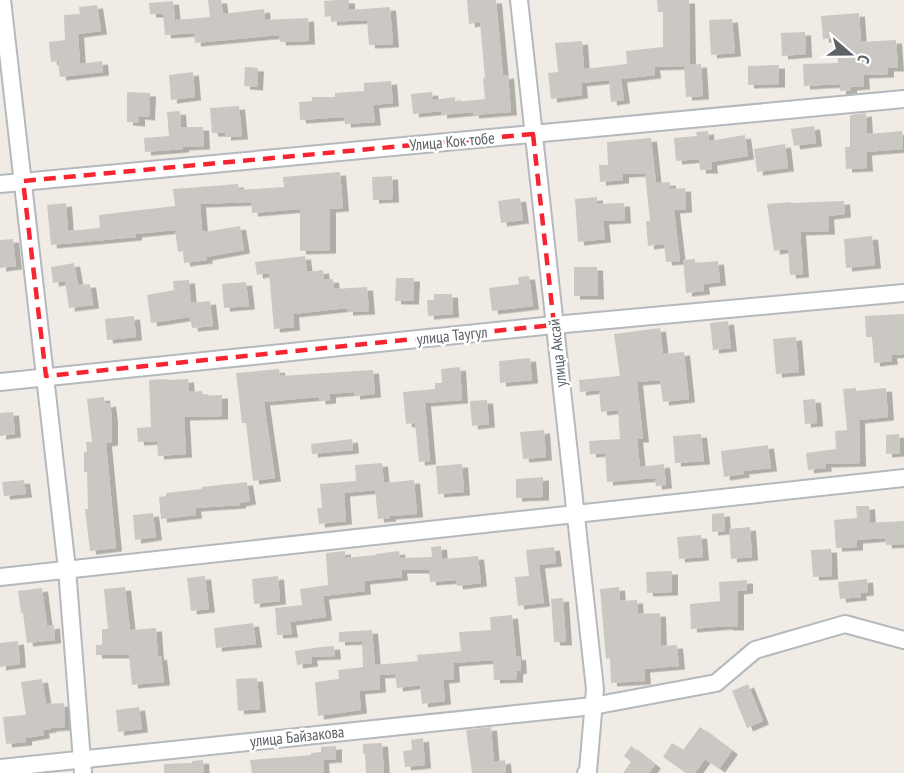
<svg xmlns="http://www.w3.org/2000/svg" width="904" height="773" font-family="'PT Sans Narrow',sans-serif">
  <defs>
    <filter id="shadow"><feDropShadow dx="6" dy="3.5" stdDeviation="0" flood-color="#0004"/></filter>
  </defs>
  <rect width="100%" height="100%" fill="#f0ece5"/>
  <g fill="#cbc7c2" filter="url(#shadow)">
    <polygon points="208,0 221,0 223,14 264,9 265,20 308,18 309,41 280,42 279,35 195,43 194,33 165,35 163,14 150,14 149,3 173,1 175,20 210,17"/>
    <polygon points="338,0 349,0 349,10 390,7 393,44 369,45 367,20 331,22 331,16 325,17 324,1"/>
    <polygon points="467,0 496,0 503,76 508,75 511,112 473,115 473,112 441,115 441,111 413,114 411,94 432,92 433,100 455,97 455,102 485,99 483,78 485,78 480,22 469,24"/>
    <polygon points="657,0 689,0 690,65 701,64 703,96 686,97 684,66 654,67 655,75 621,79 624,100 611,102 609,80 581,83 582,95 551,99 548,73 558,72 555,43 582,41 584,69 627,64 626,51 663,47 663,12 658,12"/>
    <polygon points="97,5 101,31 78,34 80,64 102,61 103,72 60,77 58,61 51,62 49,42 65,40 64,15 80,14 79,7"/>
    <polygon points="859,13 861,42 896,40 898,68 888,68 888,74 863,75 864,86 851,87 851,90 840,91 840,84 804,86 803,64 838,63 837,38 823,39 821,16"/>
    <polygon points="732,19 735,53 711,55 709,20"/>
    <polygon points="805,32 806,54 782,56 781,33"/>
    <polygon points="779,65 779,84 748,85 748,66"/>
    <polygon points="245,67 258,68 257,87 244,86"/>
    <polygon points="193,72 195,97 171,100 169,75"/>
    <polygon points="391,81 393,103 373,105 375,122 345,124 344,117 300,120 299,102 312,101 312,97 335,97 335,93 364,91 364,83"/>
    <polygon points="127,92 150,93 149,117 139,116 139,123 127,122"/>
    <polygon points="239,106 242,136 225,137 225,133 212,133 210,108"/>
    <polygon points="180,111 181,127 203,127 204,146 183,147 183,149 145,152 144,138 169,136 167,112"/>
    <polygon points="866,113 867,134 902,131 903,149 866,152 867,168 846,169 845,147 850,147 850,115"/>
    <polygon points="814,126 816,143 794,146 791,129"/>
    <polygon points="708,131 709,141 745,135 748,156 711,162 712,170 700,170 699,159 676,161 674,138 697,136 696,132"/>
    <polygon points="651,138 656,183 670,182 670,189 685,188 686,209 674,210 680,261 666,262 664,244 648,246 646,221 650,221 645,173 623,174 623,180 600,182 599,165 608,165 607,142"/>
    <polygon points="785,144 788,168 757,172 754,149"/>
    <polygon points="340,172 343,208 330,209 330,250 300,251 300,209 252,213 251,202 200,204 202,230 203,230 204,232 240,226 244,250 206,257 207,260 184,263 183,251 178,252 175,230 136,234 136,237 51,245 47,205 66,203 68,231 100,228 99,215 175,206 173,189 238,184 239,190 284,187 283,177"/>
    <polygon points="392,176 393,199 373,200 372,177"/>
    <polygon points="597,197 597,204 624,203 625,220 603,221 605,239 578,242 575,199"/>
    <polygon points="520,198 523,220 501,223 498,201"/>
    <polygon points="844,201 845,214 828,216 829,231 800,232 803,274 790,275 788,249 774,251 767,204 790,202 791,203"/>
    <polygon points="872,236 875,265 846,268 844,239"/>
    <polygon points="13,239 16,266 0,268 0,240"/>
    <polygon points="305,256 307,272 323,270 324,280 333,279 334,289 367,287 369,311 347,312 347,308 293,314 294,327 274,329 269,273 257,275 255,262"/>
    <polygon points="695,259 695,263 718,261 720,282 703,284 704,291 686,293 683,260"/>
    <polygon points="74,263 78,285 90,284 93,305 69,308 65,281 53,283 51,267"/>
    <polygon points="574,267 597,267 598,296 574,296"/>
    <polygon points="529,276 533,306 492,311 489,288 519,284 518,277"/>
    <polygon points="396,278 414,278 413,301 395,301"/>
    <polygon points="189,280 191,303 210,301 213,326 192,328 190,317 151,323 147,295 174,290 173,281"/>
    <polygon points="246,282 249,306 224,308 222,284"/>
    <polygon points="434,294 452,294 453,314 428,316 427,300 434,300"/>
    <polygon points="904,314 904,354 891,355 892,361 874,363 872,337 866,337 865,316"/>
    <polygon points="134,316 136,337 107,340 105,319"/>
    <polygon points="728,321 731,348 713,350 710,323"/>
    <polygon points="660,328 663,354 684,352 689,399 663,402 660,380 637,382 643,439 637,439 640,467 664,464 666,485 656,486 655,478 607,482 605,453 590,454 589,441 620,439 618,410 601,412 599,390 580,392 579,380 620,376 614,334"/>
    <polygon points="796,337 799,372 776,374 773,339"/>
    <polygon points="530,358 532,380 500,383 499,361"/>
    <polygon points="460,367 462,400 425,403 430,461 419,462 415,423 406,424 403,392 435,389 435,383 442,383 441,369"/>
    <polygon points="279,369 280,376 373,370 375,394 354,396 354,392 330,394 330,400 320,401 319,397 264,402 275,478 253,481 246,423 242,423 236,373"/>
    <polygon points="168,379 168,380 188,379 189,392 202,391 203,396 222,395 222,416 184,417 186,454 158,456 157,441 138,442 137,428 151,427 149,380"/>
    <polygon points="856,388 856,391 886,388 888,417 859,420 860,463 825,464 826,468 808,470 806,453 836,449 835,431 847,430 843,389"/>
    <polygon points="104,397 105,404 110,403 112,419 112,442 106,443 116,548 90,551 85,509 88,509 87,472 84,472 84,452 87,452 86,442 92,442 87,399"/>
    <polygon points="815,399 817,423 805,424 803,400"/>
    <polygon points="487,400 489,424 472,426 470,401"/>
    <polygon points="13,412 15,434 0,436 0,413"/>
    <polygon points="544,430 546,457 523,459 520,432"/>
    <polygon points="701,434 704,461 675,463 673,436"/>
    <polygon points="899,434 900,453 886,454 886,435"/>
    <polygon points="352,439 353,450 312,454 311,444"/>
    <polygon points="768,445 771,468 743,471 744,474 724,477 721,451"/>
    <polygon points="382,463 384,483 414,480 417,514 390,516 390,518 378,519 375,490 344,493 346,521 319,524 317,508 322,508 320,484 356,481 355,465"/>
    <polygon points="462,464 464,492 438,494 436,466"/>
    <polygon points="543,477 543,497 516,498 516,479"/>
    <polygon points="24,480 26,494 4,496 2,482"/>
    <polygon points="247,482 250,501 240,503 240,505 195,508 196,515 161,519 159,497 166,496 166,493 202,489 202,487"/>
    <polygon points="856,506 869,506 870,523 904,521 904,544 886,545 885,538 857,540 857,547 836,548 834,520 857,518"/>
    <polygon points="153,513 156,537 135,540 133,515"/>
    <polygon points="724,513 725,531 712,532 712,514"/>
    <polygon points="750,527 752,557 731,559 729,529"/>
    <polygon points="701,535 703,557 679,559 677,537"/>
    <polygon points="441,546 442,559 478,556 481,583 457,586 456,580 430,582 429,570 401,570 402,577 364,581 365,591 323,596 326,617 290,622 292,634 277,635 275,608 302,605 300,589 328,585 326,553 345,551 345,558 376,555 376,554 399,551 400,558 432,557 431,547"/>
    <polygon points="554,547 556,563 539,565 544,603 518,606 515,577 529,576 526,550"/>
    <polygon points="831,549 832,576 813,577 811,550"/>
    <polygon points="672,571 672,592 647,593 646,572"/>
    <polygon points="205,576 209,609 191,611 187,578"/>
    <polygon points="278,576 280,601 254,604 252,579"/>
    <polygon points="867,579 868,592 860,593 861,597 840,599 838,582"/>
    <polygon points="747,580 747,590 738,591 738,627 727,627 727,626 691,629 690,604 720,601 719,582"/>
    <polygon points="125,587 130,630 156,628 158,657 161,656 164,682 132,685 129,655 96,655 96,645 102,645 102,629 108,629 104,589"/>
    <polygon points="619,587 620,601 637,600 638,614 660,613 661,646 677,645 679,666 644,669 645,681 611,683 610,658 606,659 600,589"/>
    <polygon points="42,588 47,626 54,625 55,640 27,643 23,613 21,613 18,591"/>
    <polygon points="563,598 566,642 554,642 551,599"/>
    <polygon points="512,615 516,657 520,656 521,670 517,671 517,679 494,680 493,660 453,663 454,679 443,680 445,701 422,704 420,685 397,688 395,674 379,675 380,689 359,691 361,710 318,716 315,682 339,679 338,670 363,667 362,641 339,642 339,632 372,630 375,665 418,661 417,655 461,651 459,632 491,630 490,617"/>
    <polygon points="253,623 256,644 216,648 214,628"/>
    <polygon points="18,641 20,664 0,667 0,643"/>
    <polygon points="334,646 335,656 311,657 312,663 297,665 295,651 321,647"/>
    <polygon points="257,678 260,709 238,711 236,679"/>
    <polygon points="42,679 46,704 64,703 65,727 50,728 51,729 43,730 44,735 26,738 26,742 6,744 3,717 26,715 21,682"/>
    <polygon points="748,684 763,721 747,728 732,691"/>
    <polygon points="139,707 142,729 118,732 116,710"/>
    <polygon points="491,727 494,762 505,760 506,773 472,773 466,730"/>
    <polygon points="700,727 732,751 719,769 705,759 695,773 686,773 663,757 672,743 683,750"/>
    <polygon points="423,738 425,765 405,767 403,751 412,750 411,740"/>
    <polygon points="382,743 384,773 366,773 365,754 363,754 363,744"/>
    <polygon points="336,746 336,759 323,760 324,773 252,773 250,760 311,755 311,753 321,752 321,747"/>
    <polygon points="631,746 655,765 649,773 623,773 631,762 624,756"/>
    <polygon points="203,760 204,773 164,773 164,764 192,763 192,761"/>
  </g>
  <g fill="none" stroke-linecap="round" stroke-linejoin="round">
    <g stroke="#b5b9bd" stroke-width="20">
      <g id="minor">
        <polyline points="2,0 67,569 83,773"/>
        <polyline points="519,0 595,689 588,771 586,773"/>
        <polyline points="0,184 904,99"/>
        <polyline points="0,382 554,325 904,293"/>
        <polyline points="0,577 904,478"/>
        <polyline points="0,768 593,706 716,683 755,650 845,624 904,640"/>
      </g>
    </g>
    <use href="#minor" stroke="#fff" stroke-width="16"/>
  </g>
  <path fill="none" stroke="#f72531" stroke-width="4.5" stroke-dasharray="12 8" stroke-linejoin="round" d="M533 134 554 325 46 376 23 181Z"/>
  <g text-anchor="middle" stroke-width="5" stroke-linejoin="round" paint-order="stroke">
    <g font-size="16" fill="#5d6267" stroke="#fff">
      <text transform="translate(452 141) rotate(-5)" y="6">Улица Кок тобе</text>
      <text transform="translate(452 335) rotate(-6)" y="6">улица Таугул</text>
      <text transform="translate(557 353) rotate(-96)" y="6">улица Аксай</text>
      <text transform="translate(297 736) rotate(-6)" y="6">улица Байзакова</text>
    </g>
  </g>
  <g transform="translate(850 54) rotate(110)" stroke="#ffffff" stroke-width="4.5" paint-order="stroke">
  <path d="M0-4.5L10 22L0 15L-10 22Z" fill="#5d6267"/>
  <text y="-9" font-size="16" font-weight="bold" text-anchor="middle" fill="#5d6267">С</text>
  </g>
</svg>
